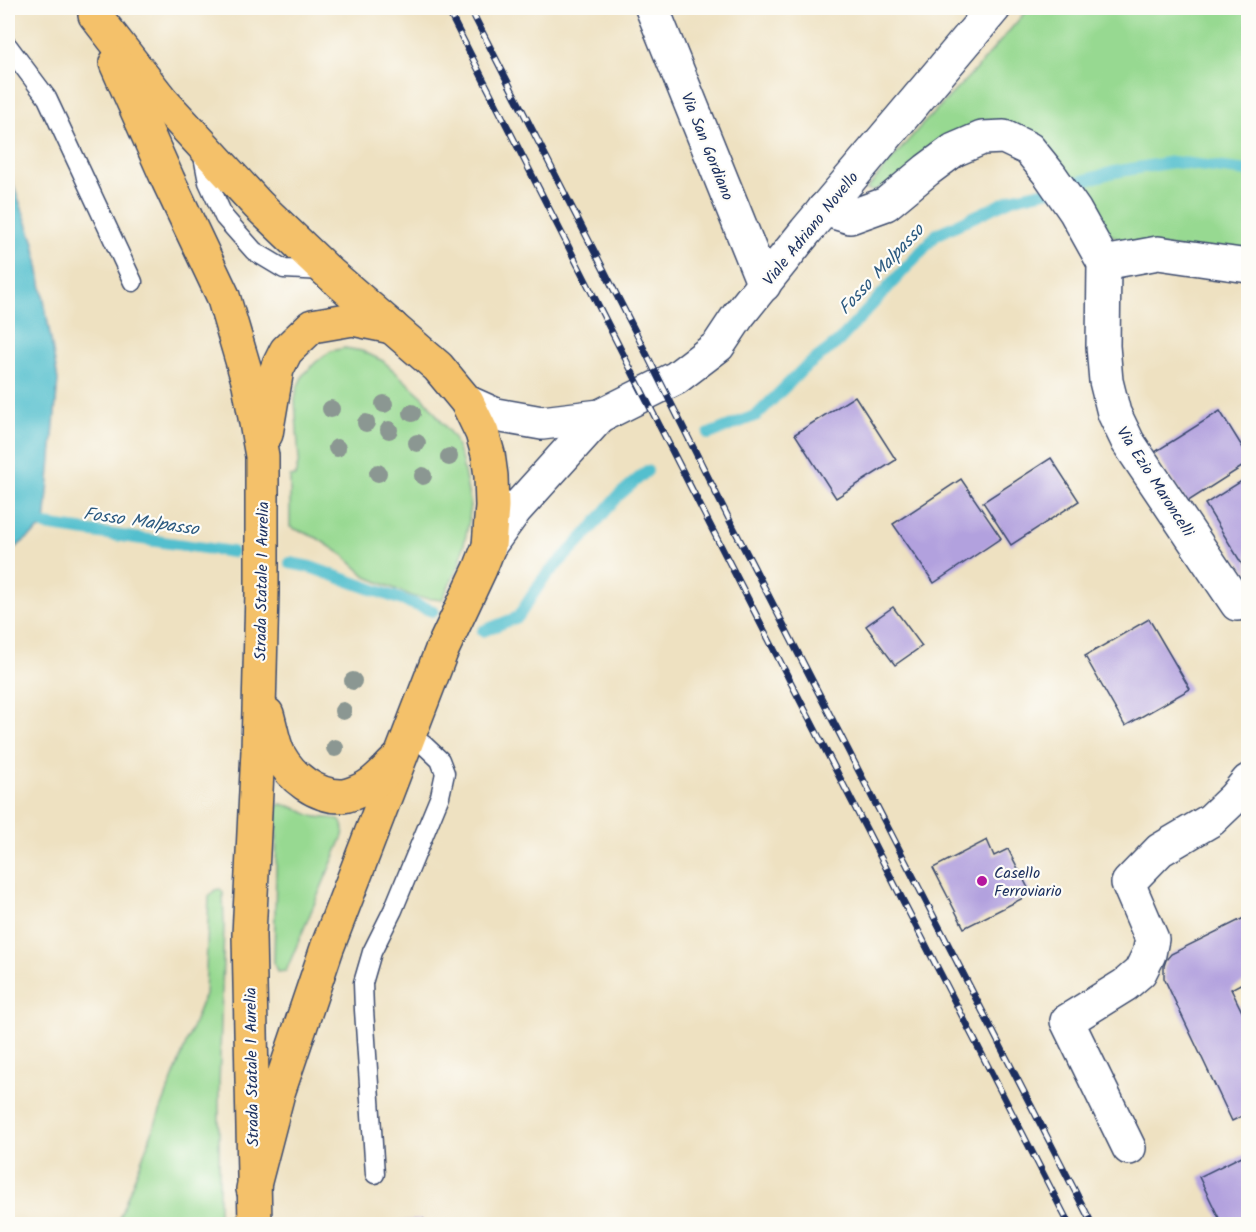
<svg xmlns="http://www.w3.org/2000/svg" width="1256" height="1232" font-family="Kalam,sans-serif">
  <rect width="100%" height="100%" fill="#fdfcf7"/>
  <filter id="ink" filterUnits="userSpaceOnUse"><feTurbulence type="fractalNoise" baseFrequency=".0167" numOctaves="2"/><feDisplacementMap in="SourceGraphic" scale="12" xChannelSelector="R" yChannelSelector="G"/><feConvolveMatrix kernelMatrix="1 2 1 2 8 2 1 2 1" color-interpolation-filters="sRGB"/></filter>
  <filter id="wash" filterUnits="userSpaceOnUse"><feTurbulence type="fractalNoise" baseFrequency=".008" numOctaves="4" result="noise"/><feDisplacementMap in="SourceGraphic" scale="24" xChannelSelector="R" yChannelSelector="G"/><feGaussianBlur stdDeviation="1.35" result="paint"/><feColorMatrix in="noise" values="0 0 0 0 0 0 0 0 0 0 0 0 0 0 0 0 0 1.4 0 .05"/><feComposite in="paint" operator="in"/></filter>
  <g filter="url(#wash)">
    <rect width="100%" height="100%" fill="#eee1c1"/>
    <g fill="#97d991" stroke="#598478" stroke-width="1.5">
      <polygon points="1029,8 1248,8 1248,257 1126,242 1116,238 1103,230 1030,136 882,186 874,191 866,190 919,128 977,68"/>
      <polygon points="345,348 362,351 383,361 424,398 454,438 462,461 470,503 469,521 460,563 442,600 414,597 367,577 343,555 317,538 290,527 290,477 295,476 299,460 295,400 297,388 303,375 316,362 331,351"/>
      <path d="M280 804C285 805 290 806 295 808 303 811 309 816 317 817 325 819 335 816 341 822 345 826 344 831 343 836L286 971 277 972 274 963 277 823V807Z"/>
      <polygon points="220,889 223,893 224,925 219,1087 219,1224 117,1224 205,994 209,896 215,890"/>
    </g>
    <polygon fill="#53bfce" stroke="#377796" stroke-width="1.5" points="8,169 34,243 58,380 45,525 12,550 8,550"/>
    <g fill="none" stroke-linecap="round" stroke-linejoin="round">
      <g stroke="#53bfce" stroke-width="12">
        <polyline points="709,434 757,415 803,369 838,342 937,234 1014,198 1046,191 1114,172 1173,162 1248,171"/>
        <polyline points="45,525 232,552"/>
        <polyline points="290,563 310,567 433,611"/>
        <polyline points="483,631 518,617 543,579 589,531 618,496 647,471"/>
      </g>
    </g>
    <g id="blocks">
      <g fill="#b2a1de">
        <polygon points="855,396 896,460 836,498 795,434"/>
        <polygon points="1220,411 1248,456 1248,463 1187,502 1155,452"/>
        <polygon points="1051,458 1079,501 1011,545 983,502"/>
        <polygon points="1248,477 1248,574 1205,504"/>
        <polygon points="961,479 1001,538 934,583 893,524"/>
        <polygon points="893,607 922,646 895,665 866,626"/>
        <polygon points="1149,619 1190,689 1125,726 1085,656"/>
        <polygon points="987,840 994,856 1008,849 1031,894 964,928 933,868"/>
        <polygon points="1248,916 1248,980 1231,989 1248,1024 1248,1113 1232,1121 1164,978 1164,966 1166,960 1171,954"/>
        <polygon points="1248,1153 1248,1224 1222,1224 1199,1177"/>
        <polygon points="423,1219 423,1224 383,1224 383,1223"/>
      </g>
    </g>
  </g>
  <g filter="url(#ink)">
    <use href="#blocks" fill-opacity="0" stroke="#3b4a6d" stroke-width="1.5"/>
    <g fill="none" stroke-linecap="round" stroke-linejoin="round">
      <g stroke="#3b4a6d" stroke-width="21">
        <g id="lane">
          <polyline points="8,46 47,98 133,282"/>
          <polyline points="202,151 208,182 224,217 254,251 284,269 325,271"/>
          <polyline points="375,1174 364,1010 363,983 372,952 393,910 440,796 445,773 440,760 424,745 409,735"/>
        </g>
      </g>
      <g stroke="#3b4a6d" stroke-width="36">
        <g id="street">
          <polyline points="652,8 764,285"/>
          <polyline points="824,209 850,217 886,204 927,170 954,150 982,138 1004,137 1029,149 1050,175 1075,211 1104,263 1103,346 1106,381 1114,413 1128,442 1237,604 1248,599"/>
          <polyline points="1104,263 1158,253 1248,266"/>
          <polyline points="467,402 496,415 542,423 600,416 676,378 718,346 738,316 806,231 994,8"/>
          <polyline points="489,546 515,510 600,416"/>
          <polyline points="1129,1148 1067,1021 1125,985 1140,972 1149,954 1152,939 1128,883 1160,850 1211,820 1234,798 1248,781"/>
        </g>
      </g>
      <g stroke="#3b4a6d" stroke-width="36">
        <g id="primary">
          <polyline points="95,15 162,101 258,205 327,271 438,367 467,402 482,433 488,454 491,476 492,506 489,546 480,569 441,652 327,948 278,1093 253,1189"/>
          <polyline points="116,63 168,180 223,296 249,384 262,456 262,592 258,750 249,935 255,1224"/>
          <polyline points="266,434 277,369 286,351 312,326 353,319 392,327"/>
          <path d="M267 714C271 727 273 743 279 755 291 777 316 797 343 796 350 795 359 791 365 788 377 782 387 769 397 760"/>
        </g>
      </g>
      <use href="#lane" stroke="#fff" stroke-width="18"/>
      <use href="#street" stroke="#fff" stroke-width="33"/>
      <use href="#primary" stroke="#f4c16a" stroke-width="33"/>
      <g stroke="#1b2f5e" stroke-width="7">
        <g id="rail">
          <polyline points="447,8 710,525 1069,1224"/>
          <polyline points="470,8 634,329 728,517 1092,1224"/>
        </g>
      </g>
      <use href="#rail" stroke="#fdfcf7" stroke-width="4.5" stroke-dasharray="14" stroke-linecap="butt"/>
    </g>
    <g fill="#8b9792">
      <circle cx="384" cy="404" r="9"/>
      <circle cx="331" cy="409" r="9"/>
      <circle cx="412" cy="413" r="9"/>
      <circle cx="366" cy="423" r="9"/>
      <circle cx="389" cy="430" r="9"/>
      <circle cx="417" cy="443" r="9"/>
      <circle cx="337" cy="448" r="9"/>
      <circle cx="449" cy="457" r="9"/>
      <circle cx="378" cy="473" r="9"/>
      <circle cx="423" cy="476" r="9"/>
      <circle cx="353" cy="681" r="9"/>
      <circle cx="343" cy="711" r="9"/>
      <circle cx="335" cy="748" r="9"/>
    </g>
  </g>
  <circle fill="#b5179e" stroke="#fdfcf7" stroke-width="2" cx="982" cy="881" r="6"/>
  <g text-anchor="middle" stroke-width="4.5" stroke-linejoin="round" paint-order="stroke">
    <g font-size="16" fill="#1b2f5e" stroke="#fdfcf7">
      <text transform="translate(708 146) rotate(68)" y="6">Via San Gordiano</text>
      <text transform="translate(810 228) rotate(-51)" y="6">Viale Adriano Novello</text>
      <text transform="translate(1156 481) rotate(57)" y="6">Via Ezio Maroncelli</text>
      <text transform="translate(261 581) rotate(-89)" y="6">Strada Statale 1 Aurelia</text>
      <text transform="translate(251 1067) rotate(-91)" y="6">Strada Statale 1 Aurelia</text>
    </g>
    <g font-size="16" fill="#1b2f5e" stroke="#fdfcf7" text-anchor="start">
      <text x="994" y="878">Casello<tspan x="994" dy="18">Ferroviario</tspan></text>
    </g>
    <g font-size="18" font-style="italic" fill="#2c5a80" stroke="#fdfcf7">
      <text transform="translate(881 269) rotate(-47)" y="6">Fosso Malpasso</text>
      <text transform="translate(141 521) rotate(8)" y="6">Fosso Malpasso</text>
    </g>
  </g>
  <rect width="1256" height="1232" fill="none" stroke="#fdfcf7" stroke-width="30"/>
</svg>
